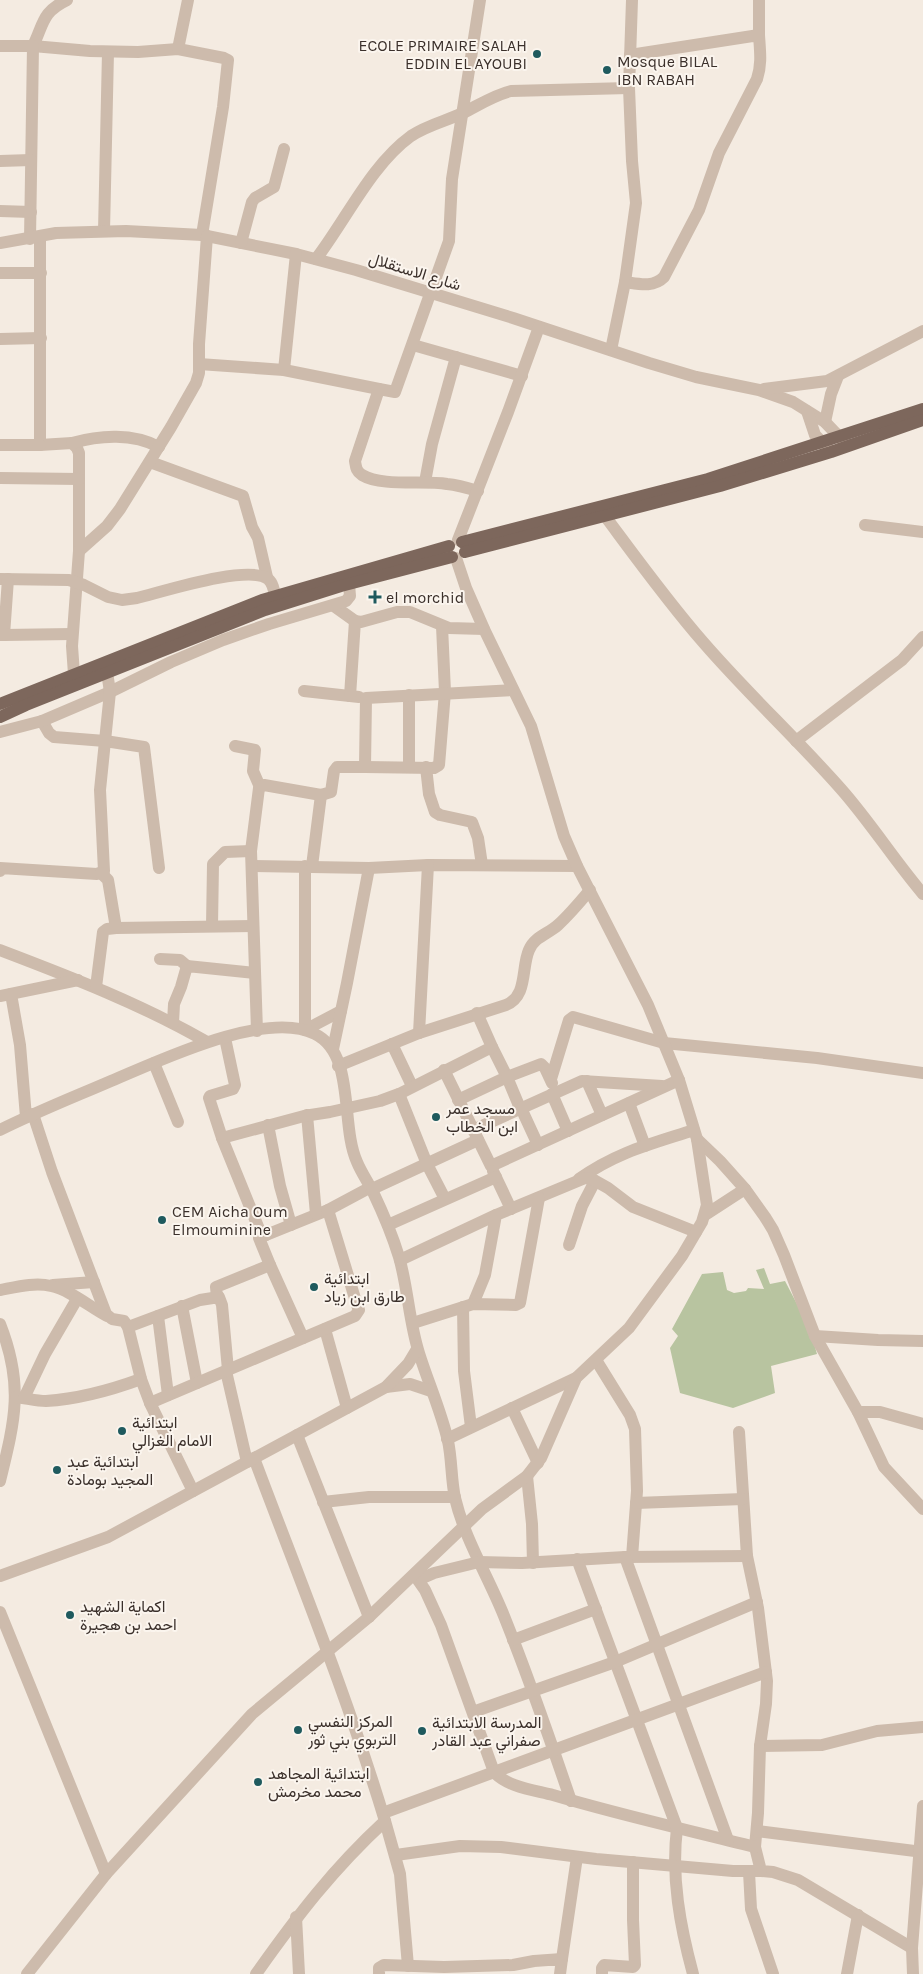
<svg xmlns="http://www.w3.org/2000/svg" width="923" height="1974" font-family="Karla,Vazirmatn,sans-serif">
  <rect width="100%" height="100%" fill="#f4ebe1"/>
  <polygon fill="#b8c4a0" points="764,1268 770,1284 785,1281 809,1327 817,1354 771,1366 775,1393 733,1408 680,1393 670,1348 678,1336 672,1329 702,1274 723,1272 727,1290 734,1293 746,1291 748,1288 764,1289 756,1270"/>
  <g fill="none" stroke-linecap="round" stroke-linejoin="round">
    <g stroke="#cdbbac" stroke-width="12">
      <path d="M67 0C42 12 44 23 33 46L90 51 138 52 178 49 224 58 228 60 223 107 202 235"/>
      <polyline points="759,0 759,35"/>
      <polyline points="0,46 33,46 30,239"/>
      <polyline points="178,49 188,0"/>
      <polyline points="0,161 31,160"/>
      <polyline points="0,211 31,212"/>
      <polyline points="104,231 108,52"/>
      <polyline points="40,237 40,445 72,443 77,448 79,453 79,551 72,646 74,674"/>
      <polyline points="0,243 56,233 126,231 202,235 296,254 356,270 513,318 649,363 696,377 759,390 793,402 825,422 845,443"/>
      <polyline points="241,243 252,202 255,198 274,187 284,149"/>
      <path d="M316 259C346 220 371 165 411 136 427 125 446 121 463 113 479 105 494 95 511 91L629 88"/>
      <polyline points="0,273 41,273"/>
      <path d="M625 282C639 284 653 288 664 277L699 210 719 153 757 79C762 64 760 51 759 35L630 55"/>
      <polyline points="0,339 41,338"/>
      <polyline points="413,345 522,376"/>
      <polyline points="611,350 625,282 636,203 632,161 629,88 632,0"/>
      <polyline points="199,364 284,370 379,389"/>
      <polyline points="284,370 296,254"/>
      <polyline points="764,389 827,381 923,331"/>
      <polyline points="807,411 815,435 829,449"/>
      <polyline points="825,422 831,394 838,376"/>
      <path d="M72 443C100 435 133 433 159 447"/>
      <polyline points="0,445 40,445"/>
      <polyline points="150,462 243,496 252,527 258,538 267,577"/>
      <polyline points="0,478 79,479"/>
      <polyline points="425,482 432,444 456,357"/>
      <path d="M478 491C468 488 458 485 447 484 424 480 382 487 362 475 356 471 356 467 355 461L379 389 395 392 449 241 452 179 480 0"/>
      <path d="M605 516C637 559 668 602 703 642 747 693 797 739 841 789 871 823 894 860 923 894"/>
      <polyline points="865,525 923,532"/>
      <polyline points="458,540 508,412 539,327"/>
      <polyline points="79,551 107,526 120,509 171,427 196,383 199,373 199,344 207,236"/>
      <path d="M0 579 69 580 84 585 108 597 122 600 137 598C162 592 248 564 268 579 273 583 274 590 275 596"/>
      <polyline points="334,606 355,621 361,622 397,612 410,612 449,628 484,629"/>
      <polyline points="0,635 4,635 8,579"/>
      <polyline points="4,635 72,634"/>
      <polyline points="304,691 359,697"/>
      <polyline points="350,696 355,621"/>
      <polyline points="42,721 49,733 54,737 105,741 144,747 159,868"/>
      <polyline points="0,732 42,721 110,692 171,662 223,640 269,624 346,601 350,596 349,584"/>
      <polyline points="796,741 902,660 923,637"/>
      <polyline points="235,746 255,750 253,771 260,787"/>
      <polyline points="365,767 434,768 439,765 445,692 442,626"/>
      <polyline points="409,767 409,695"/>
      <polyline points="426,767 429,794 435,812 440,815 472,822 478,838 482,865"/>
      <polyline points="252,866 369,868 428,865 577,866"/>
      <polyline points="305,866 305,1030 341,1011"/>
      <polyline points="312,866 321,795"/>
      <polyline points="0,871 0,868 97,874 104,871 100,790 110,692 107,672"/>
      <polyline points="212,926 213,864 225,852 251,851"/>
      <polyline points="116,928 253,926"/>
      <path d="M0 950C71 977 141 1004 207 1042"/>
      <polyline points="160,959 180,960 187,966"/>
      <polyline points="96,987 103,932 107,929 116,928 108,880 101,873"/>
      <polyline points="11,994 20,1045 26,1117"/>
      <polyline points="0,996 78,980"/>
      <polyline points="173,1023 174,1004 181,987 187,966 255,973"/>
      <polyline points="257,1031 251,851 259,788 264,785 321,795 331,792 334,771 337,767 365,767 366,698 513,690"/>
      <polyline points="419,1033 428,865"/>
      <polyline points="225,1038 235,1085 233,1089 210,1096 209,1098 222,1138 261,1234 266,1235 328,1210 371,1187"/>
      <polyline points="392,1044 412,1086"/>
      <polyline points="333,1049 347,983 369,868"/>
      <polyline points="154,1063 178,1122"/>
      <path d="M338 1066 419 1033 506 1005C528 996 521 968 529 950 534 937 548 934 558 925 570 914 580 902 590 890"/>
      <polyline points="444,1070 491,1166 679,1080"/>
      <polyline points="551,1079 569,1020 573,1017 664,1043 817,1058 923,1073"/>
      <polyline points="587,1081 602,1115"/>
      <polyline points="399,1094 427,1164 445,1199"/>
      <polyline points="552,1094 568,1131"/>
      <polyline points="458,1100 507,1077 492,1047"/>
      <polyline points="629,1103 645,1146"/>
      <polyline points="520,1108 507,1077 541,1064 545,1068 552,1083"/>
      <polyline points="521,1108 538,1145"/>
      <polyline points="33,1114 52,1172 106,1314 112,1319 124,1321 128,1327 141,1379 150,1403 193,1491"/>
      <polyline points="307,1115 316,1214"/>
      <polyline points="268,1125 280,1186 291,1225"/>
      <path d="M0 1130C36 1112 74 1097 111 1081 159 1061 266 1009 315 1034 356 1054 340 1125 357 1162 361 1172 368 1182 373 1192 383 1213 392 1234 399 1257 408 1288 409 1322 419 1353 428 1382 441 1411 448 1441 452 1460 451 1479 455 1498 465 1540 488 1576 504 1616 528 1676 550 1739 571 1801"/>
      <polyline points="473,1130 582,1081 662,1086"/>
      <polyline points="222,1138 304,1116 330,1112 380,1101 399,1094 492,1047 477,1013"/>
      <polyline points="697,1139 720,1161 745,1189 765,1217 773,1230 784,1255 815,1336 858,1412 884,1467 923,1509"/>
      <polyline points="493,1171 511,1209"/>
      <path d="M579 1179C617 1152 651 1144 694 1130"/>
      <polyline points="372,1189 478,1140"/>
      <polyline points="705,1215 745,1189"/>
      <polyline points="388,1225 496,1177"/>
      <polyline points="569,1245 582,1206 595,1181"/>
      <polyline points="400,1260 496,1215"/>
      <polyline points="270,1265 303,1338"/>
      <polyline points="53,1285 94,1282"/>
      <path d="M0 1290C16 1287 35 1282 51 1286 70 1290 90 1307 107 1316"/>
      <polyline points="217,1297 216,1287 270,1265 259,1238 266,1235"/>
      <polyline points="473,1304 485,1275 496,1215 585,1178 592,1179 608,1188 633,1207 696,1232"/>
      <polyline points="182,1306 197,1383"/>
      <polyline points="463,1307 464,1371 471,1427"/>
      <polyline points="158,1316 168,1395"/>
      <polyline points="413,1323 473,1304 516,1305 520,1303 539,1198"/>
      <path d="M0 1324C24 1385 15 1420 0 1481"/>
      <polyline points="128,1327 200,1300 219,1297 222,1305 228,1370"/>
      <polyline points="325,1329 347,1408"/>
      <polyline points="815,1336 878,1340 923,1341"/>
      <polyline points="596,1360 630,1415 635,1429 637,1491 632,1557"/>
      <polyline points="226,1371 247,1462"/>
      <polyline points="386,1387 410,1384 431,1391"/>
      <path d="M16 1397C26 1398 36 1401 46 1401 78 1399 111 1390 141 1379"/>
      <polyline points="24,1398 45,1354 77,1299"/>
      <polyline points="150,1403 355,1316 359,1310 357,1305 328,1210"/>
      <polyline points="512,1408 538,1463"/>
      <polyline points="858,1412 880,1412 923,1424"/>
      <polyline points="739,1432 747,1556 758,1608 767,1681 766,1704 760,1746 758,1813 755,1847 761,1871 773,1872 798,1880 912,1948"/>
      <polyline points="297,1435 369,1617"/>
      <polyline points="447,1439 576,1378"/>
      <path d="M254 1458C299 1578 348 1698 385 1821 333 1869 297 1916 256 1974"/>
      <polyline points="527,1476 532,1524 533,1563"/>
      <polyline points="323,1502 369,1497 455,1497"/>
      <polyline points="636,1503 743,1499"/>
      <path d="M747 1556 625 1557 522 1563 479 1562 434 1573 418 1580 425 1590 441 1625 494 1772C507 1787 534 1790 553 1795 620 1815 688 1830 755 1847"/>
      <polyline points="625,1557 728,1840"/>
      <path d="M577 1559 677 1828C671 1877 680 1926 693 1974"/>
      <polyline points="0,1576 108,1537 386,1387 408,1364 417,1349"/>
      <polyline points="0,1612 106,1874"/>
      <polyline points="513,1640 596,1609"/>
      <polyline points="473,1712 615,1662 757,1602"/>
      <polyline points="760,1746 822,1745 877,1731 923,1727"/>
      <polyline points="383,1813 766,1672"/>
      <polyline points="385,1821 400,1874 408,1966"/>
      <polyline points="757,1831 923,1852"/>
      <polyline points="396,1855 460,1846 501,1847 596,1859 733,1871 761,1871"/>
      <polyline points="749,1872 751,1909 773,1974"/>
      <polyline points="296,1917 299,1974"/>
      <polyline points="562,1959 577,1857"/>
      <polyline points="27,1974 106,1874 252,1714 369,1617 482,1509 527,1476 541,1458 576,1378 629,1328 682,1256 702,1222 707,1205 697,1139 679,1080 648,1005 577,866 564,836 531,726 484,629 466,588 456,558"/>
      <polyline points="379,1974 379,1968 384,1965 444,1967 513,1965 534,1961 562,1959 560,1974"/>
      <polyline points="602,1974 602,1968 604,1965 633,1967 635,1965 633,1920 633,1862"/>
      <polyline points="847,1974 858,1915"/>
      <polyline points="913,1974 912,1948 923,1806"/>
    </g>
    <g stroke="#7d675c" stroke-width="12">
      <polyline points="462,542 708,479 923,409"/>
      <polyline points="465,552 720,486 831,452 923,420"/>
      <polyline points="0,704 262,600 449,546"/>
      <polyline points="0,717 26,705 265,610 341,586 452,557"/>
    </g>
  </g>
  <g fill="#1f5a5e" stroke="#fbf5ee" stroke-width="2">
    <circle cx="537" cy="54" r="5"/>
    <circle cx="607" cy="70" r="5"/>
    <path d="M372.5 589.5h5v5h5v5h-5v5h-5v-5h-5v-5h5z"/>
    <circle cx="436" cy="1117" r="5"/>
    <circle cx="162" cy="1220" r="5"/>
    <circle cx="314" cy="1287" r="5"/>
    <circle cx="122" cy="1431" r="5"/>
    <circle cx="57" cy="1470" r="5"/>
    <circle cx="70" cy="1615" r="5"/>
    <circle cx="298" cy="1730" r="5"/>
    <circle cx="422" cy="1731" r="5"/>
    <circle cx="258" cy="1782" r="5"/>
  </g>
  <g text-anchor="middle" stroke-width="4" stroke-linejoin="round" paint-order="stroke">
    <g font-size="16" fill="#3b302b" stroke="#fbf5ee" text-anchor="start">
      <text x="527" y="51" text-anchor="end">ECOLE PRIMAIRE SALAH<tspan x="527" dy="18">EDDIN EL AYOUBI</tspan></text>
      <text x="617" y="67">Mosque BILAL<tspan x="617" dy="18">IBN RABAH</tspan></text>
      <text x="386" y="603">el morchid</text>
      <text x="446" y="1114">مسجد عمر<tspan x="446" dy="18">ابن الخطاب</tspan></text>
      <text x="172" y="1217">CEM Aicha Oum<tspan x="172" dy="18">Elmouminine</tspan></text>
      <text x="324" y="1284">ابتدائية<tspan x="324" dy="18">طارق ابن زياد</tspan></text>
      <text x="132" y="1428">ابتدائية<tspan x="132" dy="18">الامام الغزالي</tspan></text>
      <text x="67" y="1467">ابتدائية عبد<tspan x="67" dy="18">المجيد بومادة</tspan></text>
      <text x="80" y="1612">اكماية الشهيد<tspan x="80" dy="18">احمد بن هجيرة</tspan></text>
      <text x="308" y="1727">المركز النفسي<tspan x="308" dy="18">التربوي بني ثور</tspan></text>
      <text x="432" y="1728">المدرسة الابتدائية<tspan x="432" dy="18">صفراني عبد القادر</tspan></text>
      <text x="268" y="1779">ابتدائية المجاهد<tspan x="268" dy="18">محمد مخرمش</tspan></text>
    </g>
    <g font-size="16" fill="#3b302b" stroke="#fbf5ee">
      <text transform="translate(415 271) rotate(17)" y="6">شارع الاستقلال</text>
    </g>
  </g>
</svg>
